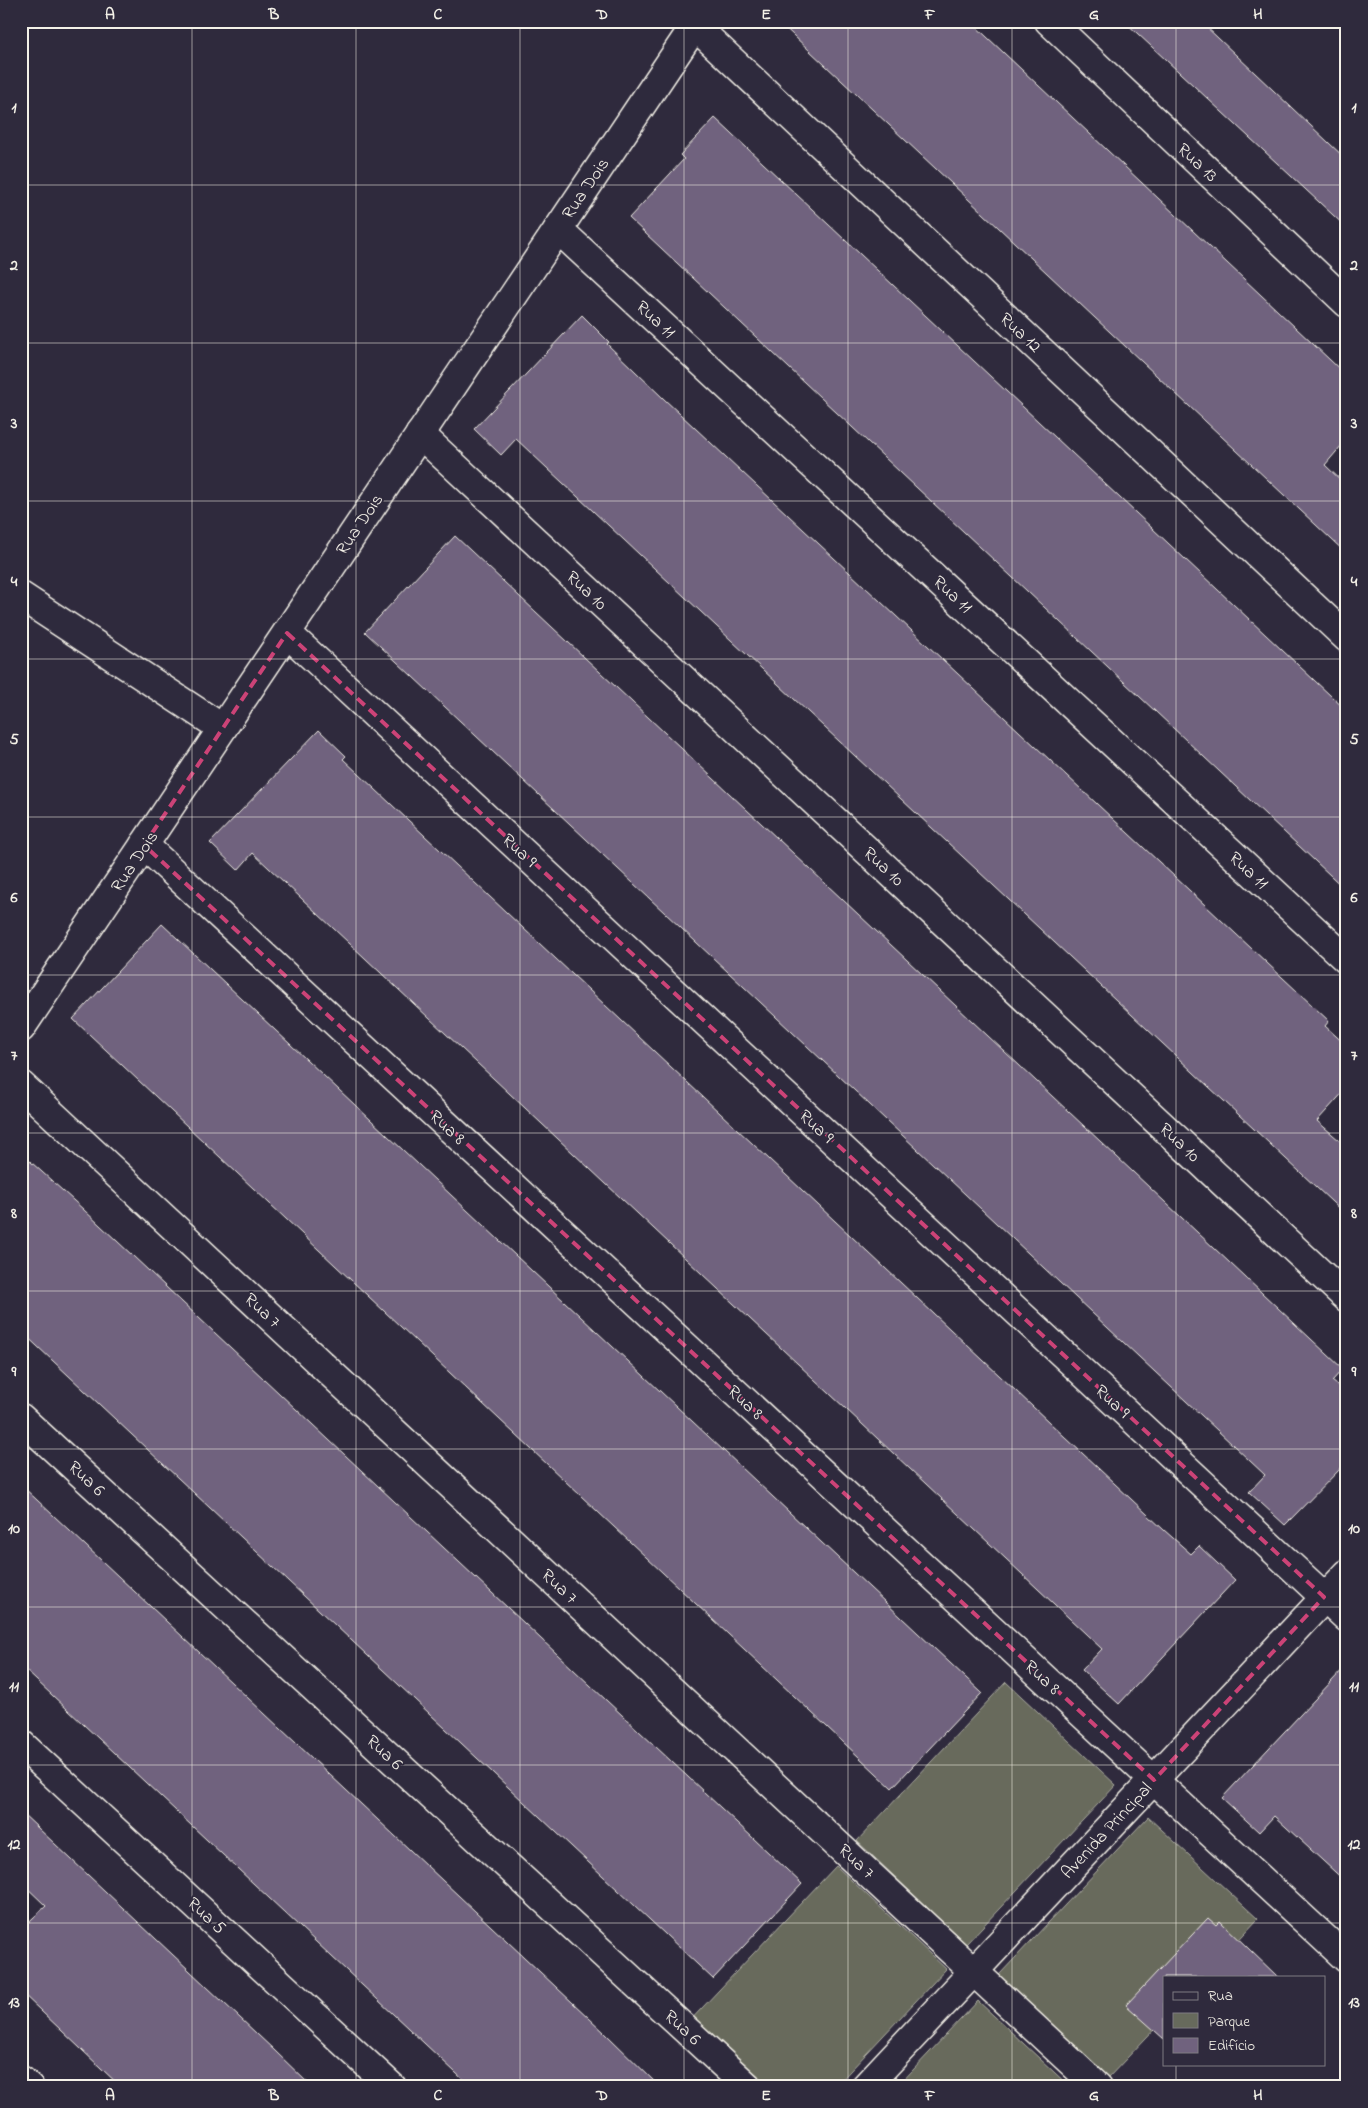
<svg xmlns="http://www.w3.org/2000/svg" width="1368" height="2108" font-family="'Indie Flower',sans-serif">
  <rect width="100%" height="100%" fill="#2f2a3d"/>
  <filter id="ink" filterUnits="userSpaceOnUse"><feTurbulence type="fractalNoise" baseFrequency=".02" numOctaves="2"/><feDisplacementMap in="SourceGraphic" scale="10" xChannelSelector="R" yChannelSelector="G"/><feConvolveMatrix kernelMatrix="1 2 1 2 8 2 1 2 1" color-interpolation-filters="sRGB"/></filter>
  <g filter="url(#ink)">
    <g fill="#676a5c" stroke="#aeaea2">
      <polygon points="1006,1682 1116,1785 966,1944 857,1841"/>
      <polygon points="1148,1817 1258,1919 1204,1977 1164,1977 1164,2019 1108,2078 999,1975"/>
      <polygon points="836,1866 946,1969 835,2087 753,2087 686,2025"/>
      <polygon points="978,2001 1070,2087 897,2087"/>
    </g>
    <g fill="#70627e" stroke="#f4f1e8">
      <polygon points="778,21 970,21 1347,376 1347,439 1325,465 1347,486 1347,554"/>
      <polygon points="1124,21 1200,21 1347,160 1347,228"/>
      <polygon points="715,118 1347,711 1347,891 629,218 684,159 680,155"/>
      <polygon points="582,315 609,342 607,344 664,399 1329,1021 1325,1026 1347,1046 1347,1088 1317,1121 1347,1147 1347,1216 516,439 501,455 474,429"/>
      <polygon points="455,536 1343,1369 1332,1381 1347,1393 1347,1462 1285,1525 1249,1492 1265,1475 365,632"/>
      <polygon points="319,730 346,756 343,759 375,789 1164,1530 1191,1554 1199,1546 1235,1580 1119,1704 1082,1670 1102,1649 253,853 238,870 210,843"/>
      <polygon points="162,924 982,1693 892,1788 73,1019"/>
      <polygon points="21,1153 84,1210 802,1884 713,1979 21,1331"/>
      <polygon points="21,1485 605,2033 660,2087 471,2087 21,1666"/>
      <polygon points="1347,1665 1347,1883 1274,1816 1259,1832 1222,1798"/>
      <polygon points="21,1812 274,2050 312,2087 121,2087 21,1992 21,1929 46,1906 21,1882"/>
      <polygon points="1208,1918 1216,1925 1220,1921 1278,1977 1164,1977 1164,2039 1126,2005"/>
    </g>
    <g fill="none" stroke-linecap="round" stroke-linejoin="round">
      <g stroke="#f4f1e8" stroke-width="31">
        <g id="minor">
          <polyline points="1049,21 1347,303"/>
          <polyline points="695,26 1347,638"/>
          <polyline points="558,229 1347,960"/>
          <polyline points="420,434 1347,1298"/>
          <polyline points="21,596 222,728"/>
          <polyline points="287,633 1347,1618"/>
          <polyline points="144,845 1347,1959"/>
          <polyline points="21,1028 698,21"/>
          <polyline points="21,1085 1098,2087"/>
          <polyline points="21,1418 748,2087"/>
          <polyline points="21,1744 392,2087"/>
          <polyline points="21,2080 29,2087"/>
          <polyline points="865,2087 1347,1574"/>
        </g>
      </g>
      <use href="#minor" stroke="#2f2a3d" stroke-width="28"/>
    </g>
  </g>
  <path fill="none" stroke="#cc4377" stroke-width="4" stroke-dasharray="10 6" stroke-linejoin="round" d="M287 633 1324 1597 1154 1780 144 845Z"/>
  <path fill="none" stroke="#f4f1e8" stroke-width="1" stroke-opacity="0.55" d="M192 21V2087M356 21V2087M520 21V2087M684 21V2087M848 21V2087M1012 21V2087M1176 21V1977M21 185H1347M21 343H1347M21 501H1347M21 659H1347M21 817H1347M21 975H1347M21 1133H1347M21 1291H1347M21 1449H1347M21 1607H1347M21 1765H1347M21 1923H1347M1176 2064V2087"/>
  <g text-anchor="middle" stroke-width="4" stroke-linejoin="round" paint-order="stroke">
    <g font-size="18" fill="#f4f1e8" stroke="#2f2a3d">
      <text transform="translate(1198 162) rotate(43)" y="6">Rua 13</text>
      <text transform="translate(585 188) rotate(-56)" y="6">Rua Dois</text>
      <text transform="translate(656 319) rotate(43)" y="6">Rua 11</text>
      <text transform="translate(1021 332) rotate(43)" y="6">Rua 12</text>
      <text transform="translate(359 524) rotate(-56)" y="6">Rua Dois</text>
      <text transform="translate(587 590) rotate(43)" y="6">Rua 10</text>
      <text transform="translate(953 594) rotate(43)" y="6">Rua 11</text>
      <text transform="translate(520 850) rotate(43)" y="6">Rua 9</text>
      <text transform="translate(134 861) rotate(-56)" y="6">Rua Dois</text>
      <text transform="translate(884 866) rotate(43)" y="6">Rua 10</text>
      <text transform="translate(1249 870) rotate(43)" y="6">Rua 11</text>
      <text transform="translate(817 1126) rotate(43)" y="6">Rua 9</text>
      <text transform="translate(448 1127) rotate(43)" y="6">Rua 8</text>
      <text transform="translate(1180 1142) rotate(43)" y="6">Rua 10</text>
      <text transform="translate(263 1310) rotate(43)" y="6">Rua 7</text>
      <text transform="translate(1113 1401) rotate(43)" y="6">Rua 9</text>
      <text transform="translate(746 1402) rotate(43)" y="6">Rua 8</text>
      <text transform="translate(87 1478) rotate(43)" y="6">Rua 6</text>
      <text transform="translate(560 1586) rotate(43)" y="6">Rua 7</text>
      <text transform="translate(1043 1677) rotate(43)" y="6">Rua 8</text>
      <text transform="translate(385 1752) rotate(43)" y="6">Rua 6</text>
      <text transform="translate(1106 1830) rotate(-47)" y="6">Avenida Principal</text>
      <text transform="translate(857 1861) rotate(43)" y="6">Rua 7</text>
      <text transform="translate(207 1915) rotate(43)" y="6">Rua 5</text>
      <text transform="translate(683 2027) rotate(43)" y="6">Rua 6</text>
    </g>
  </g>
  <rect width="1368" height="2108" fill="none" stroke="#2f2a3d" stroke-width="55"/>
  <rect x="1163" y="1976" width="162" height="90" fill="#2f2a3d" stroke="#7e7a81"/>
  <rect x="1173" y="1992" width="25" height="8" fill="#2f2a3d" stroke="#7e7a81"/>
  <text x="1208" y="2000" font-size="15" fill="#f4f1e8">Rua</text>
  <rect x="1173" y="2013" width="25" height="15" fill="#676a5c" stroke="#7e7a81"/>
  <text x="1208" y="2026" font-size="15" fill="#f4f1e8">Parque</text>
  <rect x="1173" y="2038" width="25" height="15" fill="#70627e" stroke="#7e7a81"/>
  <text x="1208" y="2050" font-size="15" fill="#f4f1e8">Edifício</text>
  <rect x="28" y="28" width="1312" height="2052" fill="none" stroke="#f4f1e8" stroke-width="2"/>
  <g font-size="16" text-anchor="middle" font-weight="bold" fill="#f4f1e8">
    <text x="110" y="19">A</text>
    <text x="274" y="19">B</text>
    <text x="438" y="19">C</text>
    <text x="602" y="19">D</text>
    <text x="766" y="19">E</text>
    <text x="930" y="19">F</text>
    <text x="1094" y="19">G</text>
    <text x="1258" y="19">H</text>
    <text x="14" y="112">1</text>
    <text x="1354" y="112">1</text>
    <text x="14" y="270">2</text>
    <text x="1354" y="270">2</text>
    <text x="14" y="428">3</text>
    <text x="1354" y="428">3</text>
    <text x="14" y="586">4</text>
    <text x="1354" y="586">4</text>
    <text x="14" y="744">5</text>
    <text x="1354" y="744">5</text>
    <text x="14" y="902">6</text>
    <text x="1354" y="902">6</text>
    <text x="14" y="1060">7</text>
    <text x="1354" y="1060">7</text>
    <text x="14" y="1218">8</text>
    <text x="1354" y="1218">8</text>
    <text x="14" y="1376">9</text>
    <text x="1354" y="1376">9</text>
    <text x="14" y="1533">10</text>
    <text x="1354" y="1533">10</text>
    <text x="14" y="1691">11</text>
    <text x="1354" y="1691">11</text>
    <text x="14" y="1849">12</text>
    <text x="1354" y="1849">12</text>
    <text x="14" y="2007">13</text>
    <text x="1354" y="2007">13</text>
    <text x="110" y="2100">A</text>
    <text x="274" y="2100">B</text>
    <text x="438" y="2100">C</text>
    <text x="602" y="2100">D</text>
    <text x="766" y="2100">E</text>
    <text x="930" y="2100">F</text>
    <text x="1094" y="2100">G</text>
    <text x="1258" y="2100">H</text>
  </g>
</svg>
